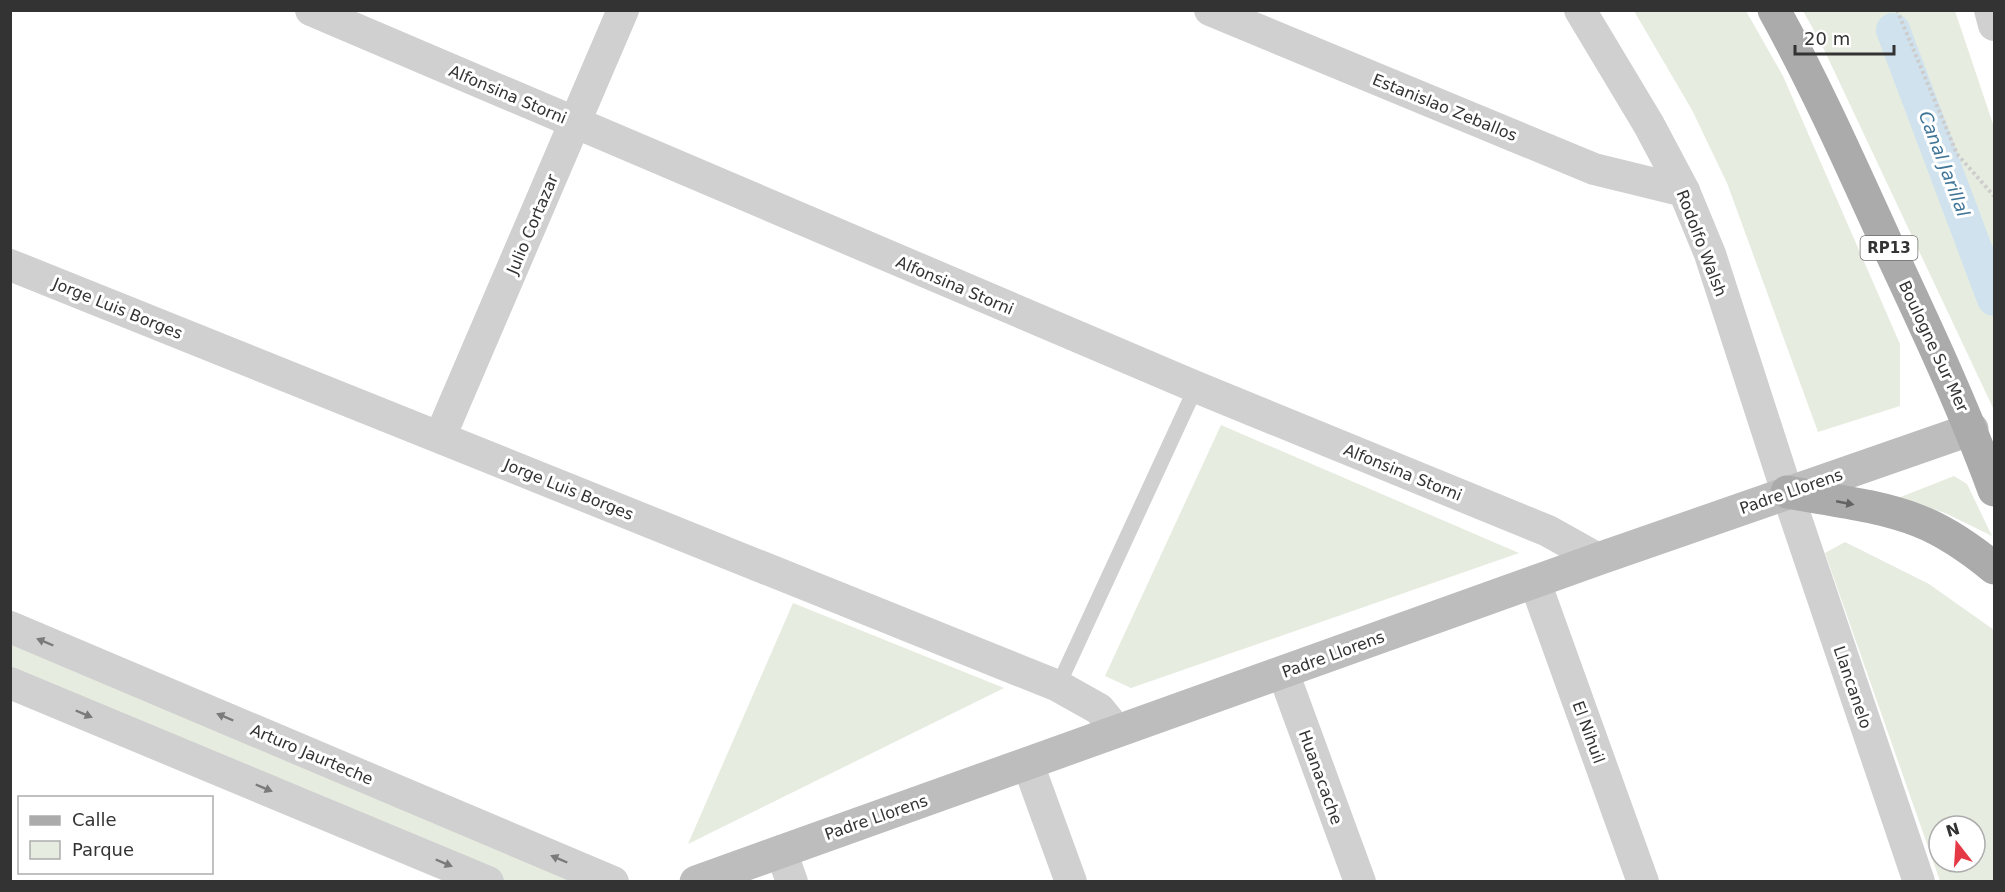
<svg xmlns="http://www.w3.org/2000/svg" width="2005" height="892" font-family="'DejaVu Sans',sans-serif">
  <rect width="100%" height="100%" fill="#fff"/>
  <g fill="#e6ecdf" fill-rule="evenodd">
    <polygon points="1634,11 1746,11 1783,76 1900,344 1900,406 1818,432 1727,183 1692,110"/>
    <polygon points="1803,11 1955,11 1994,127 1994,410 1820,41"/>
    <polygon points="1221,425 1519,553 1131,688 1105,676"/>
    <polygon points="1954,476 1967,484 1992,536 1945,513 1898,498"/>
    <path d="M1845 542 1929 584 1994 630V881H1940L1825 553ZM1939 826H1975V862H1939Z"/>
    <polygon points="793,603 1004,688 688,844"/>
    <polygon points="10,627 613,881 488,881 11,683"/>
  </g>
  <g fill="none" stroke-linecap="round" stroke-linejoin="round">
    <polyline stroke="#cfe2ee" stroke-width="34" points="1893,30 1994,299"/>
    <polyline stroke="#cdcdcd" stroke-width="4" stroke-dasharray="3 3" stroke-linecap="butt" points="1897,10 1957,154 1994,196"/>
    <polyline stroke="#d0d0d0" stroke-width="15" points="1058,686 1196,387"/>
    <g stroke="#d0d0d0" stroke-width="32">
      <polyline points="311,10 1196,387 1548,531 1598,559"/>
      <polyline points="1210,10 1594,169 1684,191"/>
      <polyline points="1580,10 1649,125 1684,191 1710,254 1787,492 1919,882"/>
      <polyline points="1990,10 1994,25"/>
      <polyline points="10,265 1058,686 1099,709 1117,731"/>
      <polyline points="440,437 623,10"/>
      <polyline points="1535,582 1643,882"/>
      <polyline points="10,627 613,882"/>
      <polyline points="1283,672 1360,882"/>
      <polyline points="10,683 488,882"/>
      <polyline points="1028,764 1071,882"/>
      <polyline points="781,851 792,882"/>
    </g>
    <polyline stroke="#bdbdbd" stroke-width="33" points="696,882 1598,559 1972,429"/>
    <g stroke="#ababab" stroke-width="33">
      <path d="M1774 10C1816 86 1851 165 1887 244 1925 325 1963 406 1994 490"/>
      <path d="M1787 492C1830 500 1878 505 1919 521 1947 532 1972 550 1994 568"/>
    </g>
  </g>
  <defs><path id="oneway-solid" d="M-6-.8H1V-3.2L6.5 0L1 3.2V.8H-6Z" transform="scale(1.5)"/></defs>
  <use fill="#636363" href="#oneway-solid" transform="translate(1845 503) rotate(11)"/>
  <g fill="#7a7a7a">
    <use href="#oneway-solid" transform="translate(45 642) rotate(-157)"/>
    <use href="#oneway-solid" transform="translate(84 714) rotate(23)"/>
    <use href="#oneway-solid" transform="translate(225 717) rotate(-157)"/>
    <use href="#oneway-solid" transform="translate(264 788) rotate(23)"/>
    <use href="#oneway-solid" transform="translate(559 859) rotate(-157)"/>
    <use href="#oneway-solid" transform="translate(444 863) rotate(23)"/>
  </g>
  <g text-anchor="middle" stroke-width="6" stroke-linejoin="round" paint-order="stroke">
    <rect fill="#fff" stroke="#707070" stroke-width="1.5" x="1860.5" y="236" width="57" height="24" rx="4.5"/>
    <g font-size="15" font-weight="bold" fill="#333">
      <text x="1889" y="253">RP13</text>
    </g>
    <g font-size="16" fill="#333" stroke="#fff">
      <text transform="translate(508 94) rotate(23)" y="6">Alfonsina Storni</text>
      <text transform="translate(1445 107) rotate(22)" y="6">Estanislao Zeballos</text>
      <text transform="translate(532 224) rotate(-67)" y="6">Julio Cortazar</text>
      <text transform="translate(1702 243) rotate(69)" y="6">Rodolfo Walsh</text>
      <text transform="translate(955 285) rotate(23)" y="6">Alfonsina Storni</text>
      <text transform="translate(118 308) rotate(22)" y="6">Jorge Luis Borges</text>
      <text transform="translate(1934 346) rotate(65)" y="6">Boulogne Sur Mer</text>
      <text transform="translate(1403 472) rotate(22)" y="6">Alfonsina Storni</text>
      <text transform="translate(569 489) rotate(22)" y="6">Jorge Luis Borges</text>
      <text transform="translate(1791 491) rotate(-19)" y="6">Padre Llorens</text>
      <text transform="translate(1333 654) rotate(-20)" y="6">Padre Llorens</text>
      <text transform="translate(1853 687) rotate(71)" y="6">Llancanelo</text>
      <text transform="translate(1589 732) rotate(70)" y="6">El Nihuil</text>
      <text transform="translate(312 754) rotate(23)" y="6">Arturo Jaurteche</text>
      <text transform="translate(1321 777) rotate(70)" y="6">Huanacache</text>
      <text transform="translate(876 817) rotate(-19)" y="6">Padre Llorens</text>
    </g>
    <g font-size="18" font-style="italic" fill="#3f7597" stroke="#fff">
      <text transform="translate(1944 164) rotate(69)" y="6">Canal Jarillal</text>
    </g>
  </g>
  <rect width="2005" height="892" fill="none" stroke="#333333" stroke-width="24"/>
  <rect x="18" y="796" width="195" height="78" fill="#ffffff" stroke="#adadad" stroke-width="1.5"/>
  <rect x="30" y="816" width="30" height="9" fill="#ababab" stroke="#adadad" stroke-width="1.5"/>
  <text x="72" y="826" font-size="18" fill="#333333">Calle</text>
  <rect x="30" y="841" width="30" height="18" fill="#e6ecdf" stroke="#adadad" stroke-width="1.5"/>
  <text x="72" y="856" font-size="18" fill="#333333">Parque</text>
  <g transform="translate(1957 844) rotate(343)"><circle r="28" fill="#ffffff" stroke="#adadad" stroke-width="1.5"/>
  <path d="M0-4.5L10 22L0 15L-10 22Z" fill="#e63946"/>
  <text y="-9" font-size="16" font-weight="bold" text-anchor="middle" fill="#333333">N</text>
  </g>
  <path d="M1795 45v9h99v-9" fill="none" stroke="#333333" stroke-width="3"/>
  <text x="1804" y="45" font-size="18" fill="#333333" stroke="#ffffff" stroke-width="4.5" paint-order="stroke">20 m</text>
</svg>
